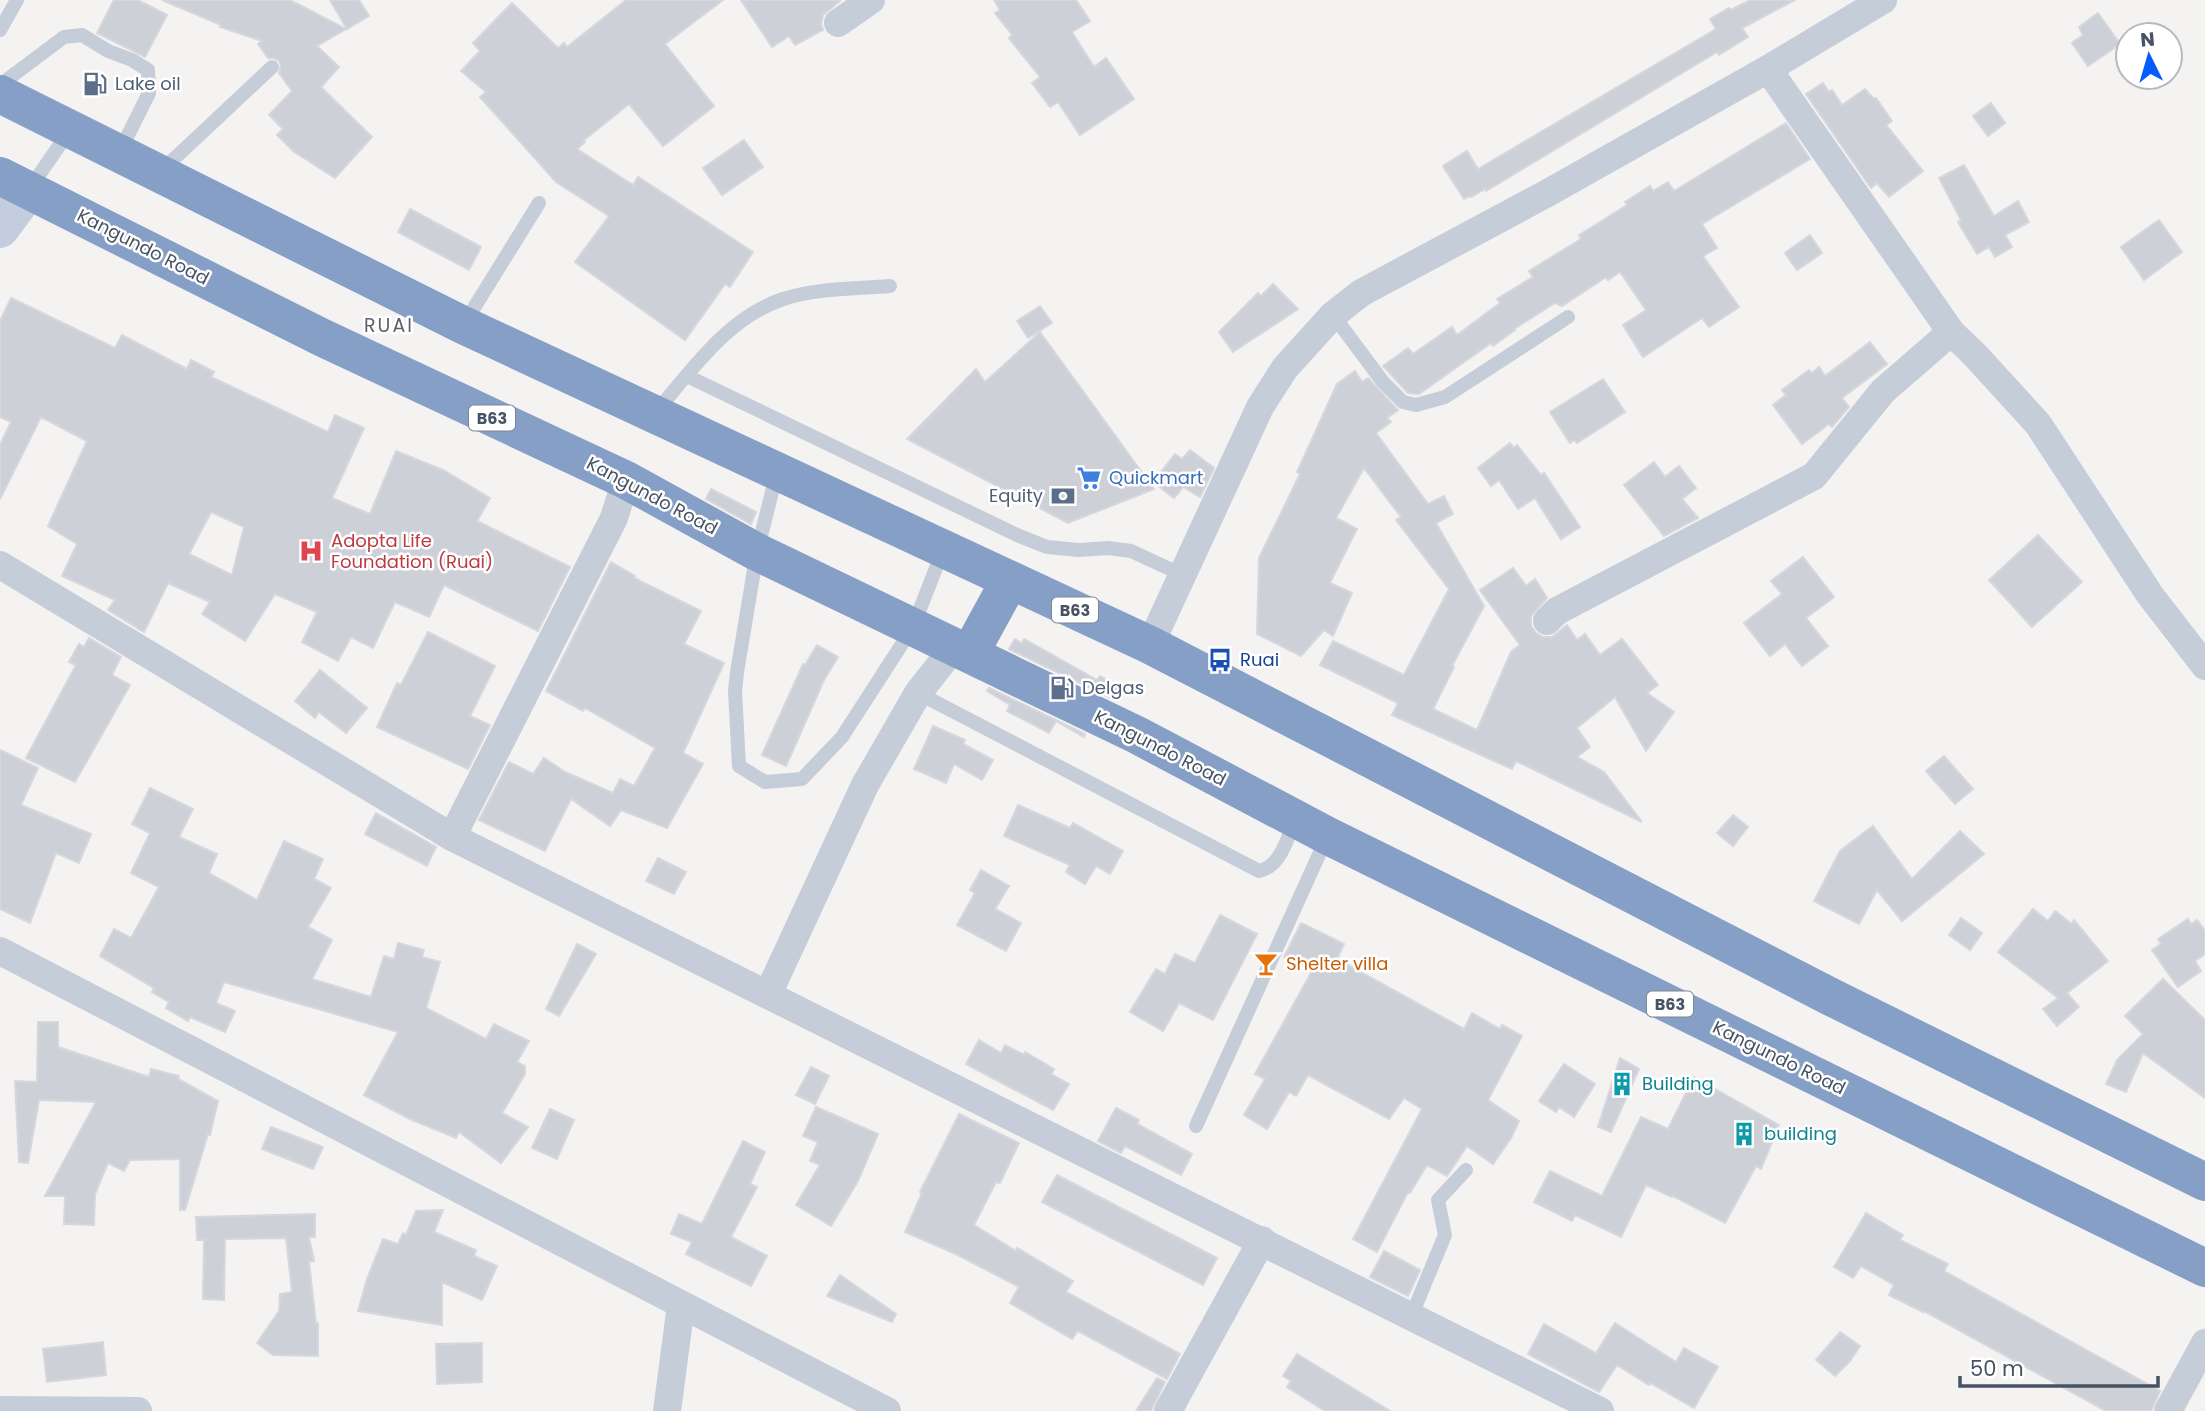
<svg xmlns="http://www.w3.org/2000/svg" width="2205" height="1411" font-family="Poppins,sans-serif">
  <rect width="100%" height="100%" fill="#f5f2f2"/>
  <g fill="#ced0d8" stroke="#d6d7de" stroke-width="2" fill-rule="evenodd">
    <polygon points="114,0 138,0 167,15 145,57 97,33"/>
    <polygon points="162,0 290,0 346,29 317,46 339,67 321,87 372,137 335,178 293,151 277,135 283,129 269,115 292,91 279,73 281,65 279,61 274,58 268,58 258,44 262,41 220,27 221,25"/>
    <polygon points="330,0 359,0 369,16 347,29"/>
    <polygon points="626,0 723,0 665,44 714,106 663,146 629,104 584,140 585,142 577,149 633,185 638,177 753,252 730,287 725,284 685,340 575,262 609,216 556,182 480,97 486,92 461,71 480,51 473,43 512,3 558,48 564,43 567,47"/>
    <polygon points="741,0 839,0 840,1 823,15 821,24 823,30 819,32 795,45 789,36 772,47"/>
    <polygon points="994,0 1076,0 1090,21 1072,32 1094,67 1106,58 1134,99 1080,135 1058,102 1050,107 1032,83 1040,77 1009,38 1012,35 995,13 1000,10"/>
    <polygon points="1750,0 1795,0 1742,28 1748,37 1719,55 1717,52 1486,191 1485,189 1471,197 1470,196 1464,199 1443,166 1467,151 1478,169 1716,29 1710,19 1729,8 1731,10"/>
    <polygon points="2098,13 2120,44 2088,66 2072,43 2083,35 2079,27"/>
    <polygon points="1823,83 1829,92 1832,90 1842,105 1865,89 1874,99 1876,98 1892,121 1886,125 1923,171 1889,197 1877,183 1871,188 1806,94"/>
    <polygon points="1991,103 2005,123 1988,136 1973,116"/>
    <polygon points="1786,123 1810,159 1702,224 1717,248 1703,256 1739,307 1709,327 1702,318 1643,357 1623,325 1646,310 1620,272 1608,280 1606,277 1562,306 1555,303 1514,329 1515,330 1493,346 1491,343 1419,394 1408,393 1383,366 1408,348 1413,354 1452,327 1457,335 1500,303 1497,299 1533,277 1529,271 1581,239 1579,235 1627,205 1625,202 1650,186 1653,191 1668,182 1674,191"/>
    <polygon points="744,140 763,167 722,195 703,168"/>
    <polygon points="1964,165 1994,216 2018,201 2029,222 2005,235 2012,247 1995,257 1989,247 1977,254 1958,222 1961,220 1939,178"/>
    <polygon points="410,209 481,247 469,270 398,232"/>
    <polygon points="2159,220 2182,252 2144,280 2121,247"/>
    <polygon points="1810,235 1822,253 1797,270 1785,253"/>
    <polygon points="1273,284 1298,309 1233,352 1219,332 1258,293 1261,296"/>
    <path d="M11 298 115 348 122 335 187 369 191 360 214 372 211 377 328 432 335 415 364 428 332 498 370 514 396 451 443 470 490 498 477 521 570 567 538 631 444 585 429 617 395 602 373 648 351 637 338 661 302 642 317 612 275 594 245 641 202 614 210 602 168 583 144 632 108 610 115 600 62 576 77 544 48 526 87 441 41 417 0 499V445L11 422 0 417V321ZM211 512 244 527 232 575 189 554Z"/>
    <polygon points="1040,306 1052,323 1028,338 1017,321"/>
    <polygon points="1040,332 1154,489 1068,523 907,439 976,369 985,382"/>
    <polygon points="1870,342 1887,364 1842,398 1849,407 1832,427 1829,424 1802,444 1773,405 1786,395 1782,390 1809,370 1812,373 1819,367 1825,376"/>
    <polygon points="1355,371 1362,382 1368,378 1398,410 1387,418 1391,422 1376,433 1428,504 1444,496 1453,514 1436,523 1484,606 1452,666 1454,667 1433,709 1477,730 1511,652 1520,645 1480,590 1513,568 1526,586 1535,579 1547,598 1531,616 1531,626 1536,633 1543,637 1552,637 1567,625 1577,640 1585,634 1600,655 1622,639 1658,685 1647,693 1674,712 1646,751 1615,697 1577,728 1590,747 1577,757 1604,772 1642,822 1516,761 1512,769 1392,715 1398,703 1320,665 1333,641 1404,675 1449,589 1396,520 1401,517 1364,468 1336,518 1357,529 1330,583 1352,593 1333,636 1324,630 1301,656 1257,634 1259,558 1300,474 1297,472 1337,384"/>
    <polygon points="1603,379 1625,412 1577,443 1574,440 1570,443 1550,412"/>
    <polygon points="1510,443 1514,448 1517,445 1541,475 1544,473 1580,527 1561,539 1535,498 1518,509 1499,480 1491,486 1478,468"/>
    <polygon points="1190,450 1214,468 1200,497 1183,487 1174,498 1153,482 1175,454 1182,459"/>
    <polygon points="1654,462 1665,477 1679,466 1696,488 1682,499 1698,518 1664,536 1624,485"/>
    <polygon points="711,489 756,512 751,524 706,499"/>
    <polygon points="2038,535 2082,582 2032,627 1989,580"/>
    <polygon points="1803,557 1834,597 1806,618 1828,646 1802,666 1785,644 1770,656 1744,623 1782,594 1771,581"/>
    <polygon points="611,562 635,576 634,578 701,611 684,644 724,663 683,753 703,764 667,828 621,810 610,826 571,799 545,851 479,820 509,762 533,774 544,758 565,772 613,793 620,779 634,786 655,748 585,708 583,711 546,691"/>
    <polygon points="428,632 495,666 470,716 490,725 468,769 377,727 397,683 401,685"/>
    <polygon points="89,638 121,657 112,675 130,685 75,782 26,758 76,665 69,662 79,644 84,647"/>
    <polygon points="1015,639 1022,643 1024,639 1097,680 1100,676 1124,690 1117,701 1009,649"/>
    <polygon points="817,645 838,657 824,680 786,766 762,755 803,664 805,665"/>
    <polygon points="320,670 367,708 346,733 319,712 315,718 295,701"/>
    <polygon points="989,688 1085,734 1084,737 1056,721 1049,733 1007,711 1010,705 987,691"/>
    <polygon points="933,726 965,740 963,744 993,760 982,780 954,764 946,783 914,769"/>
    <polygon points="0,750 38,768 21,805 91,834 79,863 56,853 30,923 0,909"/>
    <polygon points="1944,756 1973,789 1955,804 1926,771"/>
    <polygon points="150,788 193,809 179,837 217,854 209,873 257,900 284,841 323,859 314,879 331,888 308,927 332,940 312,979 371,997 384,956 394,959 398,943 424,950 422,957 440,962 426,1008 486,1039 494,1024 529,1041 517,1062 525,1066 525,1074 502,1113 528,1127 501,1163 459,1132 456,1138 410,1119 364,1095 398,1032 224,982 216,1003 235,1011 225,1032 190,1017 188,1021 166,1008 169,1002 152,992 154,988 100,956 114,929 131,938 159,887 131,873 150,833 132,824"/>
    <polygon points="1018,805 1070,828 1073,823 1123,851 1110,874 1096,866 1085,884 1066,872 1070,865 1004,836"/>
    <polygon points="376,813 436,847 427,866 365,834"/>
    <polygon points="1733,815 1748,827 1733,846 1717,833"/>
    <polygon points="1873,826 1912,879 1960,831 1984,854 1902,921 1877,890 1859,924 1814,901 1840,851"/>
    <polygon points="658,858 686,872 674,894 646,881"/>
    <polygon points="981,870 1009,886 995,909 1021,923 1006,951 957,925 975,893 970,890"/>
    <polygon points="2033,909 2048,921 2055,911 2072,924 2074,920 2108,961 2067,993 2079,1007 2057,1026 2043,1009 2058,998 1998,952"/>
    <polygon points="1220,915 1257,934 1213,1020 1179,1003 1163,1031 1130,1012 1156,969 1165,974 1175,954 1195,963"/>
    <polygon points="1961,918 1982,933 1970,950 1949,935"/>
    <polygon points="2188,919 2191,924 2197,920 2205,931 2205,954 2195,961 2201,971 2178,987 2152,950 2161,944 2158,939"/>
    <polygon points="1301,923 1344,944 1337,959 1464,1029 1472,1013 1500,1029 1502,1025 1522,1036 1488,1100 1519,1121 1511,1138 1493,1164 1467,1146 1447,1176 1427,1165 1410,1193 1408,1192 1377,1252 1353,1239 1422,1109 1404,1098 1389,1119 1308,1075 1296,1096 1289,1092 1267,1129 1244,1115 1265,1079 1255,1074 1312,971 1284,957"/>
    <polygon points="577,944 596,954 559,1016 546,1009"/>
    <polygon points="2163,979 2205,1020 2205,1098 2143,1053 2126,1092 2106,1084 2117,1060 2143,1034 2125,1016"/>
    <polygon points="38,1022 58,1022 58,1047 149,1077 151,1069 179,1076 178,1079 218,1101 210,1135 208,1134 185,1210 180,1210 180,1159 130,1160 124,1171 108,1163 95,1194 94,1225 64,1224 65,1196 45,1196 96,1102 39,1100 28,1163 19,1162 15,1081 37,1082"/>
    <polygon points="979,1040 1001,1053 1005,1045 1024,1055 1025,1052 1054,1069 1051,1074 1069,1084 1053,1110 966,1064"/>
    <polygon points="1620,1058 1639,1069 1611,1132 1598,1127"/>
    <polygon points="1564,1064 1595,1084 1574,1117 1559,1107 1556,1112 1539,1101"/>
    <polygon points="811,1067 829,1076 815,1104 796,1095"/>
    <polygon points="1694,1077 1779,1125 1761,1169 1756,1166 1725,1223 1673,1196 1672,1197 1646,1185 1621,1237 1575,1215 1572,1221 1534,1202 1550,1171 1602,1196 1641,1117 1668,1129"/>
    <polygon points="816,1107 878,1134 858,1181 831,1226 796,1205 820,1165 810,1161 818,1142 803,1136"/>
    <polygon points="1116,1108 1139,1120 1137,1124 1192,1154 1181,1175 1125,1146 1121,1153 1098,1141"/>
    <polygon points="550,1109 574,1120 557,1159 532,1148"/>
    <polygon points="959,1114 1019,1143 1000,1183 996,1182 974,1225 1016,1251 1017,1248 1073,1281 1066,1292 1180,1354 1167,1379 1078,1331 1072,1339 1010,1303 1019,1287 956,1254 905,1232 922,1193 920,1192"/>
    <polygon points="271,1127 323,1147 313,1169 262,1149"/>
    <polygon points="743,1141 765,1152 750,1184 757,1187 731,1237 767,1256 751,1286 686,1254 692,1242 671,1234 679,1214 702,1224"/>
    <polygon points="1057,1175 1217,1258 1203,1285 1042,1202"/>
    <polygon points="443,1210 434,1232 476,1250 474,1256 497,1266 482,1300 442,1282 442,1325 358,1311 367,1279 383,1239 398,1244 403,1233 406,1235 416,1211"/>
    <polygon points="1866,1213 1903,1235 1900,1240 1948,1264 1944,1271 2160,1391 2151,1411 2106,1411 1924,1311 1923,1312 1889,1295 1894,1285 1861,1266 1853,1278 1834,1267"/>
    <polygon points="315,1214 315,1237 309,1237 314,1261 309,1262 316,1323 318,1323 318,1356 273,1355 257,1343 279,1311 280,1294 292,1292 286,1238 225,1239 224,1300 203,1299 204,1240 197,1240 196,1217"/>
    <polygon points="1384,1251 1420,1270 1408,1296 1370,1277"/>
    <polygon points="840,1275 896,1314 892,1322 827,1296"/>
    <polygon points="1615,1323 1676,1362 1684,1348 1718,1367 1694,1408 1650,1383 1649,1385 1617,1365 1599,1392 1528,1354 1544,1324 1596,1353"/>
    <polygon points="1840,1332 1860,1346 1850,1361 1835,1376 1816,1360"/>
    <polygon points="103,1342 106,1375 47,1382 43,1349"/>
    <polygon points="482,1343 482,1382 437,1384 436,1344"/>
    <polygon points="1297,1354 1390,1411 1325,1411 1287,1387 1291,1381 1283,1376"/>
    <polygon points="1157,1378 1165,1382 1151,1411 1136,1411"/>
  </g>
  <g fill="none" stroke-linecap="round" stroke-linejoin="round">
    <g stroke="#c5cdd8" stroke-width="14">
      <polyline points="0,30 17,0"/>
      <polyline points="0,85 64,37 82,35 108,51 132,60 148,70 149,93 120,151"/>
      <polyline points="160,172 272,67"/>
      <polyline points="30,188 70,130"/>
      <polyline points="1333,315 1383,382 1403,402 1416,405 1445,397 1568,317"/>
      <polyline points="464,324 539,203"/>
      <polyline points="687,376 1017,535 1047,547 1079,550 1108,548 1131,551 1183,575"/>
      <path d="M655 413C692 370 727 318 783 299 817 288 855 289 890 286"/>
      <polyline points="777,472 757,552 737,672 735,691 739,766 765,782 802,779 842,737 913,627 943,550"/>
      <path d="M918 693 1259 871C1281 866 1287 839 1295 820"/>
      <polyline points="1196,1126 1327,837"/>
      <polyline points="1411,1317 1445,1235 1438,1200 1466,1170"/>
    </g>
    <g stroke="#c5cdd8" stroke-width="28">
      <polyline points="838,23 871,0"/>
      <polyline points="1768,69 1951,332"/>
      <polyline points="0,565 452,837 1600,1411"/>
      <polyline points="1547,621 1557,611 1814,476 1883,391 1951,332 1975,355 2038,424 2150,595 2205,666"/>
      <polyline points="1150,645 1260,407 1285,368 1333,315 1361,293 1544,195 1768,69 1883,0"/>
      <polyline points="452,837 614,518 626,480"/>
      <polyline points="0,951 887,1411"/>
      <polyline points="768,994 865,785 918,693 955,646"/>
      <polyline points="0,1410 138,1411"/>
      <polyline points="667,1411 681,1305"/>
      <polyline points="1168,1411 1262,1240"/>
      <polyline points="2168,1411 2205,1343"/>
    </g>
    <polyline stroke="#c3cddd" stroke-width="38" points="0,229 29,190"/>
    <g stroke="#859fc6" stroke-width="38">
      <polyline points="0,94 463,325 1150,645 1831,997 2205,1182"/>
      <polyline points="0,176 323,338 626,480 757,552 1137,735 1328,836 2205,1268"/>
      <polyline points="970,653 1010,580"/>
    </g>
  </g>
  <defs>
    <g id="fuel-bare" transform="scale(1.89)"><path d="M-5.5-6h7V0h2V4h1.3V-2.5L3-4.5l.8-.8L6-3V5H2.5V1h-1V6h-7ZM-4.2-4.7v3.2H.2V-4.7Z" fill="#5c6f8a" stroke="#fff" stroke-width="2.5" paint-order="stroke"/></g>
    <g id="supermarket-bare" transform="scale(1.89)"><path d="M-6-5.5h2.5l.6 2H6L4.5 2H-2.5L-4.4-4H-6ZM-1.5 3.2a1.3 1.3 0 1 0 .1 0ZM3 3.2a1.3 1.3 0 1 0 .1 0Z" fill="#3f7fe0" stroke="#fff" stroke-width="2.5" paint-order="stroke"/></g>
    <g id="bank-bare" transform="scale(1.89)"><path d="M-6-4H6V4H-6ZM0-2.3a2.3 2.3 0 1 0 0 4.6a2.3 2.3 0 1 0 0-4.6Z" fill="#5c6f8a" stroke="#fff" stroke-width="2.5" paint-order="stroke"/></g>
    <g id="hospital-bare" transform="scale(1.89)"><path d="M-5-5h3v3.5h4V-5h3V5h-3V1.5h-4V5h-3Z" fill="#e0444e" stroke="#fff" stroke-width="2.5" paint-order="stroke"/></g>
    <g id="bus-bare" transform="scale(1.89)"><path d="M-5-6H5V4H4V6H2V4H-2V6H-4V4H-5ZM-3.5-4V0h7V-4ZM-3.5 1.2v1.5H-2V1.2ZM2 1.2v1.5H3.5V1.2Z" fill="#1a4fb4" stroke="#fff" stroke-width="2.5" paint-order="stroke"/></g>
    <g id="bar-bare" transform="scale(1.89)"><path d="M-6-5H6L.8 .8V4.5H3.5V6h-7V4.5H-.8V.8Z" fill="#e8710a" stroke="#fff" stroke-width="2.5" paint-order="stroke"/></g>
    <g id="building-bare" transform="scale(1.89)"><path d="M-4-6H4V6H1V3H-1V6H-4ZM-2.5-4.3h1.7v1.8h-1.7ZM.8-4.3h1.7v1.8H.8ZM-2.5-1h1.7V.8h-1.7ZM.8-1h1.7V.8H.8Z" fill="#0f9aa8" stroke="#fff" stroke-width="2.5" paint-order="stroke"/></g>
  </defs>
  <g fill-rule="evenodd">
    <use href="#fuel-bare" x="95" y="84"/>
    <use href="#supermarket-bare" x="1089" y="478"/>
    <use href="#bank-bare" x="1063" y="496"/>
    <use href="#hospital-bare" x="311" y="551"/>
    <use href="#bus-bare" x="1220" y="660"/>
    <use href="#fuel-bare" x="1062" y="688"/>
    <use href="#bar-bare" x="1266" y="964"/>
    <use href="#building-bare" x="1622" y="1084"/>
    <use href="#building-bare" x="1744" y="1134"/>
  </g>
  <g text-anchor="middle" stroke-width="5" stroke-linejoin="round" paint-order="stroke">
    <g fill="#fff" stroke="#7e8791" stroke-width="2">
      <rect x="469" y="405.5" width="46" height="25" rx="5"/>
      <rect x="1052" y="597.5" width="46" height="25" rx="5"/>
      <rect x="1647" y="991.5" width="46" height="25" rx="5"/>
    </g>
    <g font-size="16" font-weight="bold" fill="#475362">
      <text x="492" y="424">B63</text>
      <text x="1075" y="616">B63</text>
      <text x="1670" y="1010">B63</text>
    </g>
    <g font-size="18" fill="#4e5e75" stroke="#fff" text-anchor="start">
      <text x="115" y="90">Lake oil</text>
      <text x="1043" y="502" text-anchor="end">Equity</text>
      <text x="1082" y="694">Delgas</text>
    </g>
    <g font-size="18" fill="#475362" stroke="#fff">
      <text transform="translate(143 247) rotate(27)" y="6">Kangundo Road</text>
      <text transform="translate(652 496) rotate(28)" y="6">Kangundo Road</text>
      <text transform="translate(1160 748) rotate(27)" y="6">Kangundo Road</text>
      <text transform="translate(1779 1058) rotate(26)" y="6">Kangundo Road</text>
    </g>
    <g font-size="18" fill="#366cbe" stroke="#fff" text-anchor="start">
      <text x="1109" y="484">Quickmart</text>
    </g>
    <g font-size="18" fill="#be3a42" stroke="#fff" text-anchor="start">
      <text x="331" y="547">Adopta Life<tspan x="331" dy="21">Foundation (Ruai)</tspan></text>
    </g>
    <g font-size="18" fill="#164399" stroke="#fff" text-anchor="start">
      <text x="1240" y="666">Ruai</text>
    </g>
    <g font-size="18" fill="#c56008" stroke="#fff" text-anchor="start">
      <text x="1286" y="970">Shelter villa</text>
    </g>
    <g font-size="18" fill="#0d838f" stroke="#fff" text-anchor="start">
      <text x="1642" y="1090">Building</text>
      <text x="1764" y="1140">building</text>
    </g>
    <g font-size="19" letter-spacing="2" fill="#5d6168" stroke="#fff">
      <text x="389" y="332">RUAI</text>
    </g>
  </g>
  <g transform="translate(2149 56) rotate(355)"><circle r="33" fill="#ffffff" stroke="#b5bac0" stroke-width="2"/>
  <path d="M0-5L12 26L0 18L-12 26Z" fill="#045cfd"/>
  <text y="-10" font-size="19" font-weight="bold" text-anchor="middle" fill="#475362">N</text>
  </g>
  <path d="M1960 1376v10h198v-10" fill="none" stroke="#475362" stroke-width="3.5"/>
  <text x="1970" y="1376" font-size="21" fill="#475362" stroke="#ffffff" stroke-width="5" paint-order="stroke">50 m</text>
</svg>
